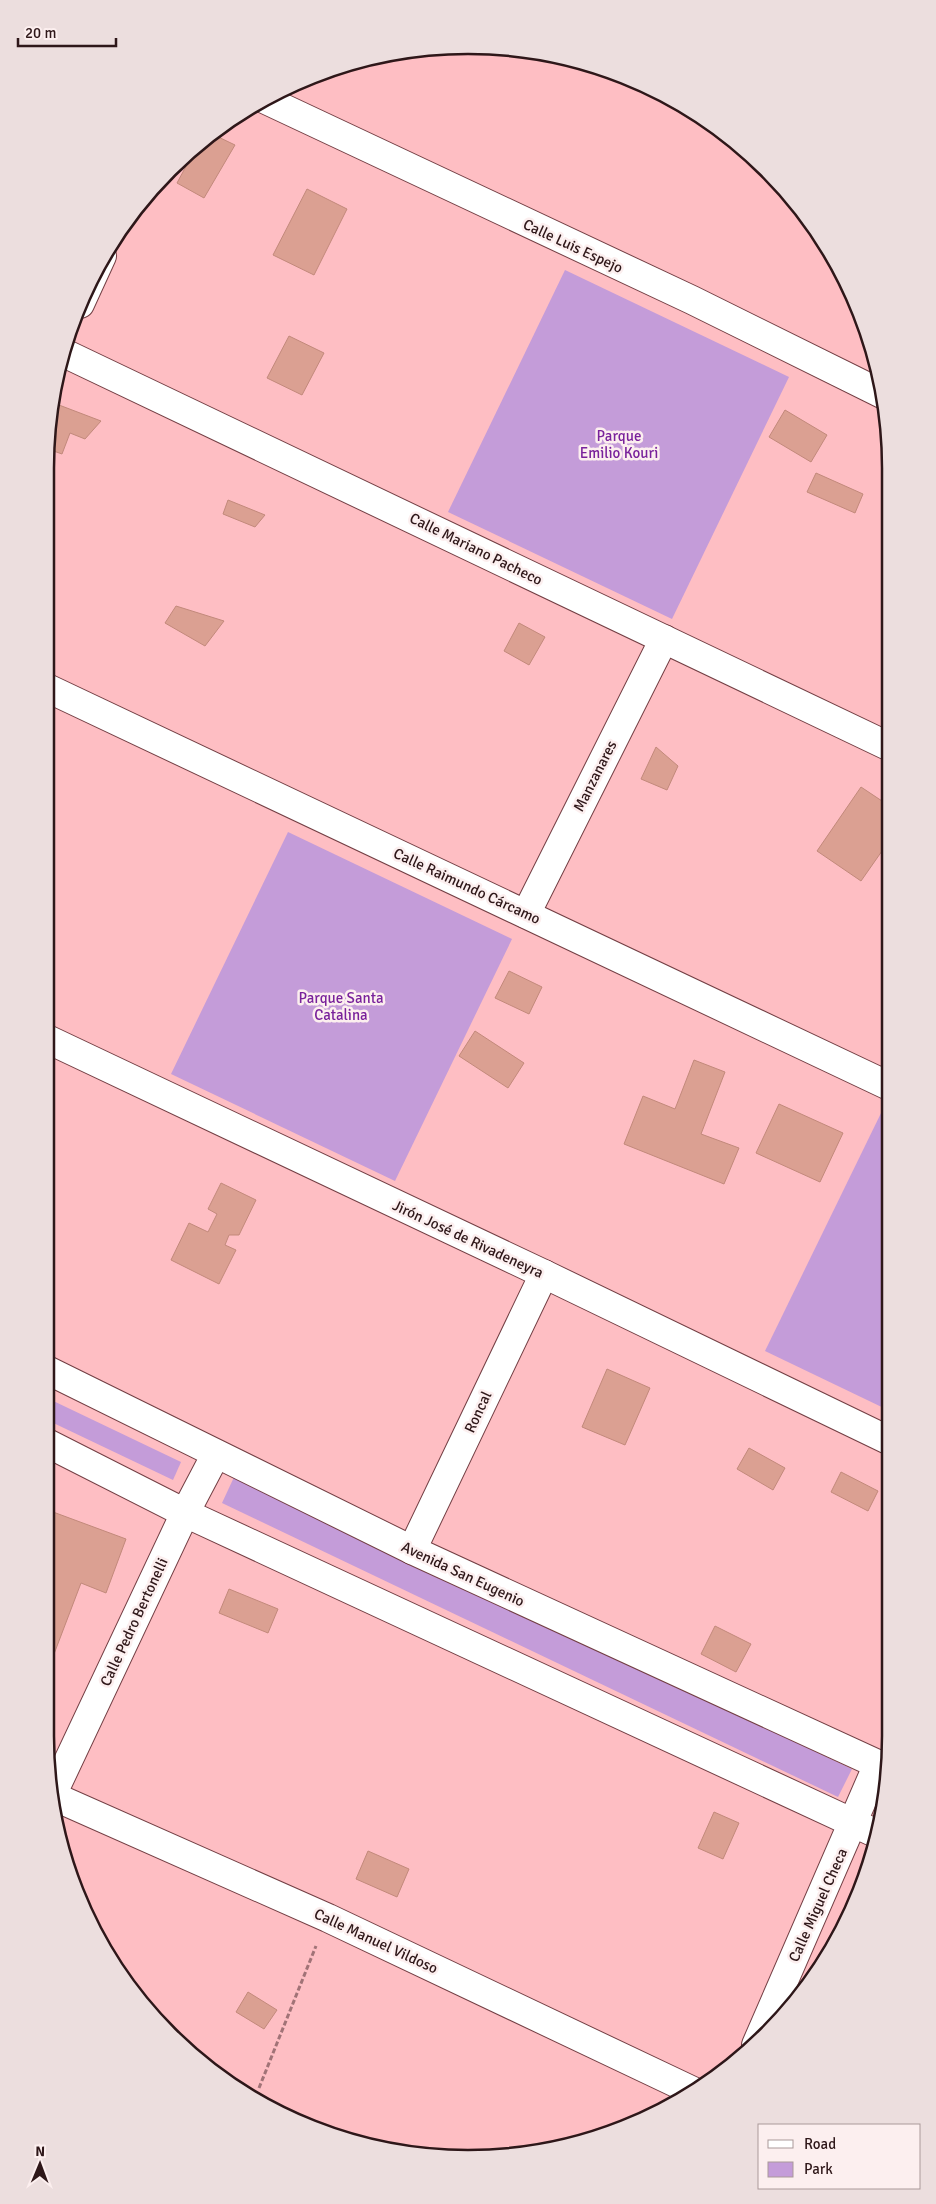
<svg xmlns="http://www.w3.org/2000/svg" width="936" height="2204" font-family="Signika,sans-serif">
  <rect width="100%" height="100%" fill="#febec3"/>
  <g fill="#c49cd9">
    <polygon points="565,270 789,377 672,619 448,512"/>
    <polygon points="288,832 512,939 395,1181 171,1074"/>
    <polygon points="883,1109 889,1112 890,1411 765,1351"/>
    <polygon points="45,1397 181,1462 173,1480 45,1419"/>
    <polygon points="235,1475 852,1769 838,1797 222,1503"/>
  </g>
  <g fill="#dba092" stroke="#c2897b">
    <polygon points="210,133 235,145 204,198 177,183 198,144"/>
    <polygon points="307,189 347,209 314,275 273,255"/>
    <polygon points="289,336 324,353 302,395 267,378"/>
    <polygon points="59,405 101,421 85,439 70,433 62,454 48,449 53,422"/>
    <polygon points="785,410 827,435 811,462 769,437"/>
    <polygon points="816,473 863,494 855,513 807,492"/>
    <polygon points="228,500 265,515 255,527 223,514"/>
    <polygon points="176,606 224,621 205,646 165,623"/>
    <polygon points="519,623 545,637 529,665 504,651"/>
    <polygon points="656,747 678,766 667,790 641,779"/>
    <polygon points="861,787 888,805 889,841 861,881 817,851"/>
    <polygon points="509,971 542,987 529,1014 495,998"/>
    <polygon points="475,1031 524,1063 508,1088 459,1056"/>
    <polygon points="694,1060 725,1072 701,1134 739,1148 724,1184 624,1144 643,1096 675,1109"/>
    <polygon points="779,1104 843,1133 820,1182 756,1153"/>
    <polygon points="221,1183 256,1200 239,1235 229,1235 225,1245 236,1250 219,1284 171,1260 189,1223 208,1232 217,1214 208,1209"/>
    <polygon points="607,1369 650,1388 625,1445 582,1427"/>
    <polygon points="749,1448 785,1468 773,1490 737,1469"/>
    <polygon points="841,1472 878,1491 868,1511 831,1492"/>
    <polygon points="45,1509 126,1539 106,1593 81,1583 54,1654 45,1647 45,1568 48,1561 45,1560"/>
    <polygon points="229,1589 278,1609 268,1633 219,1613"/>
    <polygon points="715,1626 751,1644 736,1672 701,1654"/>
    <polygon points="714,1812 739,1823 723,1859 698,1848"/>
    <polygon points="368,1851 409,1869 397,1897 356,1879"/>
    <polygon points="248,1992 277,2010 264,2029 236,2012"/>
  </g>
  <g fill="none" stroke-linecap="round" stroke-linejoin="round">
    <g stroke="#733f44" stroke-width="30">
      <g id="minor">
        <polyline points="264,99 692,300 882,394"/>
        <polyline points="64,353 888,746"/>
        <polyline points="45,687 889,1086"/>
        <polyline points="526,914 664,639"/>
        <polyline points="45,1038 544,1274 890,1441"/>
        <polyline points="412,1550 544,1274"/>
        <polyline points="54,1791 185,1513 216,1454"/>
        <polyline points="55,1797 328,1918 695,2092"/>
        <polyline points="756,2045 878,1764"/>
      </g>
    </g>
    <g stroke="#733f44" stroke-width="30">
      <g id="tertiary">
        <polyline points="80,304 102,256"/>
        <polyline points="45,1369 412,1550 886,1768"/>
        <polyline points="45,1442 185,1513 875,1833"/>
      </g>
    </g>
    <polyline stroke="#a17377" stroke-width="3" stroke-dasharray="5 2.5" stroke-linecap="butt" points="259,2088 316,1946"/>
    <use href="#minor" stroke="#fff" stroke-width="28"/>
    <use href="#tertiary" stroke="#fff" stroke-width="28"/>
  </g>
  <g text-anchor="middle" stroke-width="5" stroke-linejoin="round" paint-order="stroke">
    <g font-size="15" fill="#2e1719" stroke="#fcefef">
      <text transform="translate(573 246) rotate(25)" y="5">Calle Luis Espejo</text>
      <text transform="translate(476 549) rotate(26)" y="5">Calle Mariano Pacheco</text>
      <text transform="translate(595 776) rotate(-63)" y="5">Manzanares</text>
      <text transform="translate(467 886) rotate(25)" y="5">Calle Raimundo Cárcamo</text>
      <text transform="translate(468 1239) rotate(25)" y="5">Jirón José de Rivadeneyra</text>
      <text transform="translate(478 1412) rotate(-65)" y="5">Roncal</text>
      <text transform="translate(463 1574) rotate(25)" y="5">Avenida San Eugenio</text>
      <text transform="translate(134 1622) rotate(-65)" y="5">Calle Pedro Bertonelli</text>
      <text transform="translate(818 1905) rotate(-66)" y="5">Calle Miguel Checa</text>
      <text transform="translate(376 1941) rotate(25)" y="5">Calle Manuel Vildoso</text>
    </g>
    <g font-size="15" fill="#79229b" stroke="#fcefef">
      <text x="619" y="441">Parque<tspan x="619" dy="17">Emilio Kouri</tspan></text>
      <text x="341" y="1003">Parque Santa<tspan x="341" dy="17">Catalina</tspan></text>
    </g>
  </g>
  <path d="M0 0H936V2204H0ZM468 54H468A414 414 0 0 1 882 468V1736A414 414 0 0 1 468 2150H468A414 414 0 0 1 54 1736V468A414 414 0 0 1 468 54Z" fill="#ecdede" fill-rule="evenodd"/>
  <path fill="none" stroke="#2e1719" stroke-width="2.5" d="M468 54H468A414 414 0 0 1 882 468V1736A414 414 0 0 1 468 2150H468A414 414 0 0 1 54 1736V468A414 414 0 0 1 468 54Z"/>
  <rect x="758" y="2124" width="162" height="65" fill="#fcefef" stroke="#aa9999"/>
  <rect x="768" y="2140" width="25" height="8" fill="#ffffff" stroke="#aa9999"/>
  <text x="804" y="2149" font-size="15" fill="#2e1719">Road</text>
  <rect x="768" y="2162" width="25" height="15" fill="#c49cd9" stroke="#aa9999"/>
  <text x="804" y="2174" font-size="15" fill="#2e1719">Park</text>
  <g transform="translate(40 2164) rotate(1)" stroke="#fcefef" stroke-width="4" paint-order="stroke">
  <path d="M0-4L9 19L0 12L-9 19Z" fill="#2e1719"/>
  <text y="-8" font-size="14" font-weight="bold" text-anchor="middle" fill="#2e1719">N</text>
  </g>
  <path d="M18 38v8h98v-8" fill="none" stroke="#2e1719" stroke-width="2.5"/>
  <text x="25" y="38" font-size="15" fill="#2e1719" stroke="#fcefef" stroke-width="4" paint-order="stroke">20 m</text>
</svg>
